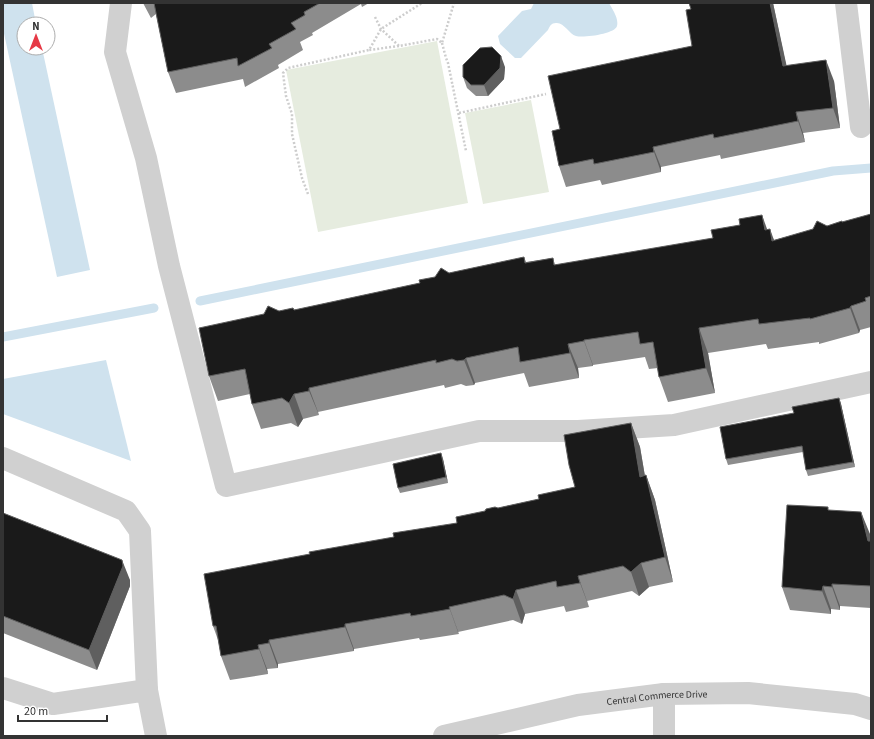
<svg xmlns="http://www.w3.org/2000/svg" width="874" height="739" font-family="'Source Sans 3',sans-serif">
  <rect width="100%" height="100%" fill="#fff"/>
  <g fill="#e6ecdf">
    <polygon points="437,41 468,203 318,232 286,70"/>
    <polygon points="531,100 549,192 483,204 465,113"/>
  </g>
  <g fill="#cfe2ee">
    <polygon points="3,3 32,3 36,24 24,24 24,48 42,48 90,270 57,277 3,29"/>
    <path d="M534 3H609C612 9 619 18 617 26 615 34 584 38 576 36 569 34 564 22 556 23 551 23 550 26 548 30L521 58H515L500 44 498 36 522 11 531 9Z"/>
    <polygon points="106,360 131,461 3,414 3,379"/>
  </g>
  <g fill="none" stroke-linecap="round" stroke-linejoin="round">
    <g stroke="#cfe2ee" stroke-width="9">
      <polyline points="200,301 833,171 871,168"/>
      <polyline points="3,337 154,308"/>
    </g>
    <g stroke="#cdcdcd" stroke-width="2.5" stroke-dasharray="2 2" stroke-linecap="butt">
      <polyline points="375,17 381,29 399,46 437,39 442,43 454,3"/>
      <polyline points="442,43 446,58 448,63 466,151"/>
      <polyline points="399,46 369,50 381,29 422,3"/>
      <polyline points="459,113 546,94"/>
      <polyline points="308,194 302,178 292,134 292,114 286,96 283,73 288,68 369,50"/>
    </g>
    <g stroke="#d0d0d0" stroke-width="22">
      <polyline points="121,3 115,52 146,158 169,266 226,486 479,431 578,431 674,425 871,382"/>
      <polyline points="846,3 861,127"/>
      <polyline points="3,458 126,511 140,531 147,690"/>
      <polyline points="3,688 53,704 147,690 156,736"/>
      <polyline points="664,694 664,736"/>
      <path id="s1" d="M444 736 578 705 664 694 748 693 855 704 871 709"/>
    </g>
  </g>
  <g fill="#8c8c8c">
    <polygon points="143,3 369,3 362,7 361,4 312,33 313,35 300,42 303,50 278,65 279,68 245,87 243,79 176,93 168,72 156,14 151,18"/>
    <polygon points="689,3 773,3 786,65 834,81 840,128 803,133 805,142 721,159 720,155 661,167 661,172 602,185 600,180 566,187 559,166 560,129 692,46 691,9"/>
    <polygon points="505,67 504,79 488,96 476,96 467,88 463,77"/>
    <polygon points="871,214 871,327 860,330 859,333 819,344 819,342 768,349 766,344 708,353 715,393 668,402 659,377 658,368 649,369 645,357 593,365 593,366 578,368 579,378 529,387 524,373 475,383 474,385 466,386 461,384 445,388 444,385 318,412 319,415 303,419 298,427 291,423 261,429 252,404 250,394 218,401 209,376 293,308 294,310 420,283 435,277 449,273 524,257 526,262 553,258 555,265 768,229 774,240 827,226 843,222"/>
    <polygon points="839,398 841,404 855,467 808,476 806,470 803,452 728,465 726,459 794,413"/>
    <polygon points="631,423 640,447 645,476 646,475 655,500 673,582 649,587 639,596 632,591 587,601 589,607 566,612 564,606 525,614 522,624 513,620 458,632 459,634 420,640 419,638 354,649 354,651 278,664 278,668 267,669 268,674 230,680 221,656 218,640 213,626 310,554 394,537 457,523 498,508 539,499 575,487"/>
    <polygon points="443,459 448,483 400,493 398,488"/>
    <polygon points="829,510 870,534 871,540 871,535 871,608 840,606 840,610 831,609 831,614 790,610 782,587"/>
    <polygon points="3,513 130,580 130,586 97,670 3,633"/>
  </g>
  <g fill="#5f5f5f">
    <polygon points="770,3 773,3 791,86 783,66"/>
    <polygon points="501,56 505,67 504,79 488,96 484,85"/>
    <polygon points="826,60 834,81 840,128 833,108"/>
    <polygon points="796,112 803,133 805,142 798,121"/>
    <polygon points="653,147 661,167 661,172 654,152"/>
    <polygon points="762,215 771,240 765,230"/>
    <polygon points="770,229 779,254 772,241"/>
    <polygon points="851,306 860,330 859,333 850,308"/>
    <polygon points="699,328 708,353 715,393 706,368"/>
    <polygon points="584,340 593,365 593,366 584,341"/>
    <polygon points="568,344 578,368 579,378 570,353"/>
    <polygon points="466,358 475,383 474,385 464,360"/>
    <polygon points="309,388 318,412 319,415 309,391"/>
    <polygon points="294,394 303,419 298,427 289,403"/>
    <polygon points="839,398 841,404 855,467 853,462"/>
    <polygon points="631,423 640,447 649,501 640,477"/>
    <polygon points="441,453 443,459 448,483 446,477"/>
    <polygon points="646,475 655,500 673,582 665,557"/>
    <polygon points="861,512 870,534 871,541 868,541"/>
    <polygon points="122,560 130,580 130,586 97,670 89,650"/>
    <polygon points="641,563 649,587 639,596 631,572"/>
    <polygon points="578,576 587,601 589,607 580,583"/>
    <polygon points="832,584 840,606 840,610 832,587"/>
    <polygon points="823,586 831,609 831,614 822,591"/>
    <polygon points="516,590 525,614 522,624 513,599"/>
    <polygon points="449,607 458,632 459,634 450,609"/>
    <polygon points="345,624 354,649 354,651 345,627"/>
    <polygon points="269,640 278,664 278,668 269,643"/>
    <polygon points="258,645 267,669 268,674 259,649"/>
  </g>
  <g fill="#1a1a1a" stroke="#5f5f5f">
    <polygon points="154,3 320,3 304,12 305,15 291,23 296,29 269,44 272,48 238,66 237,58 168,72"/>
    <polygon points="689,3 770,3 783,66 826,60 833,108 796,112 798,121 714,138 713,134 653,147 654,152 594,164 593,159 559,166 552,131 560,129 548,76 692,46 686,10 691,9"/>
    <polygon points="492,47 501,56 500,68 484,85 471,85 463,77 463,65 480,48"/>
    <polygon points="871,214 871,296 865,298 866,301 851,306 850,308 810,319 810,318 759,324 758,319 699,328 706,368 659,377 653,342 640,344 638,332 584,340 584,341 568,344 570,353 520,362 518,347 466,358 464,360 457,361 452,359 436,363 436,360 309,388 309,391 294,394 289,403 282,398 252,404 245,369 209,376 199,328 264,314 268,306 279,311 293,308 294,310 420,283 419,280 435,277 441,268 449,273 524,257 525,263 553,258 554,265 713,238 711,230 740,225 739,219 762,215 765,230 770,229 772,241 813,229 817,221 827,226 842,221 842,222"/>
    <polygon points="839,398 853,462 806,470 802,446 726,459 720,427 794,413 792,407"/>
    <polygon points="631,423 640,477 646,475 665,557 641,563 631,572 623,566 578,576 580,583 557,587 556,581 516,590 513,599 504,595 449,607 450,609 411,616 410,613 345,624 345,627 269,640 269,643 258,645 259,649 221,656 216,626 213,626 204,574 310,554 309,552 394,537 393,533 457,523 456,517 485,511 486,509 495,507 498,508 539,499 538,495 575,487 569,465 564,435"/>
    <polygon points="441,453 446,477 398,488 393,464"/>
    <polygon points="787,505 828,507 828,510 861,512 868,541 871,541 871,535 871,586 832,584 832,587 823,586 822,591 782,587"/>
    <polygon points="3,513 122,560 123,566 89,650 3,616"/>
  </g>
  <g text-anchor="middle" stroke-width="4" stroke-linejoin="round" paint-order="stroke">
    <g font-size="10" fill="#333" stroke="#fff">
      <text dy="4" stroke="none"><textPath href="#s1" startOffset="217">Central Commerce Drive</textPath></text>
    </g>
  </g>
  <rect width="874" height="739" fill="none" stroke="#333333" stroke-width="8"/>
  <g transform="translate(36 36)"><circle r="19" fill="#ffffff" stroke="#adadad"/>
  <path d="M0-3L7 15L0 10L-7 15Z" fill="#e63946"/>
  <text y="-6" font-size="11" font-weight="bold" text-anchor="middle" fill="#333333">N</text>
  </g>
  <path d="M18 715v6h89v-6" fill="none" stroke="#333333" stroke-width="2"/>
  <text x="24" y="715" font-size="12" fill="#333333" stroke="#ffffff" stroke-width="3" paint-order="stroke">20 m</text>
</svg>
